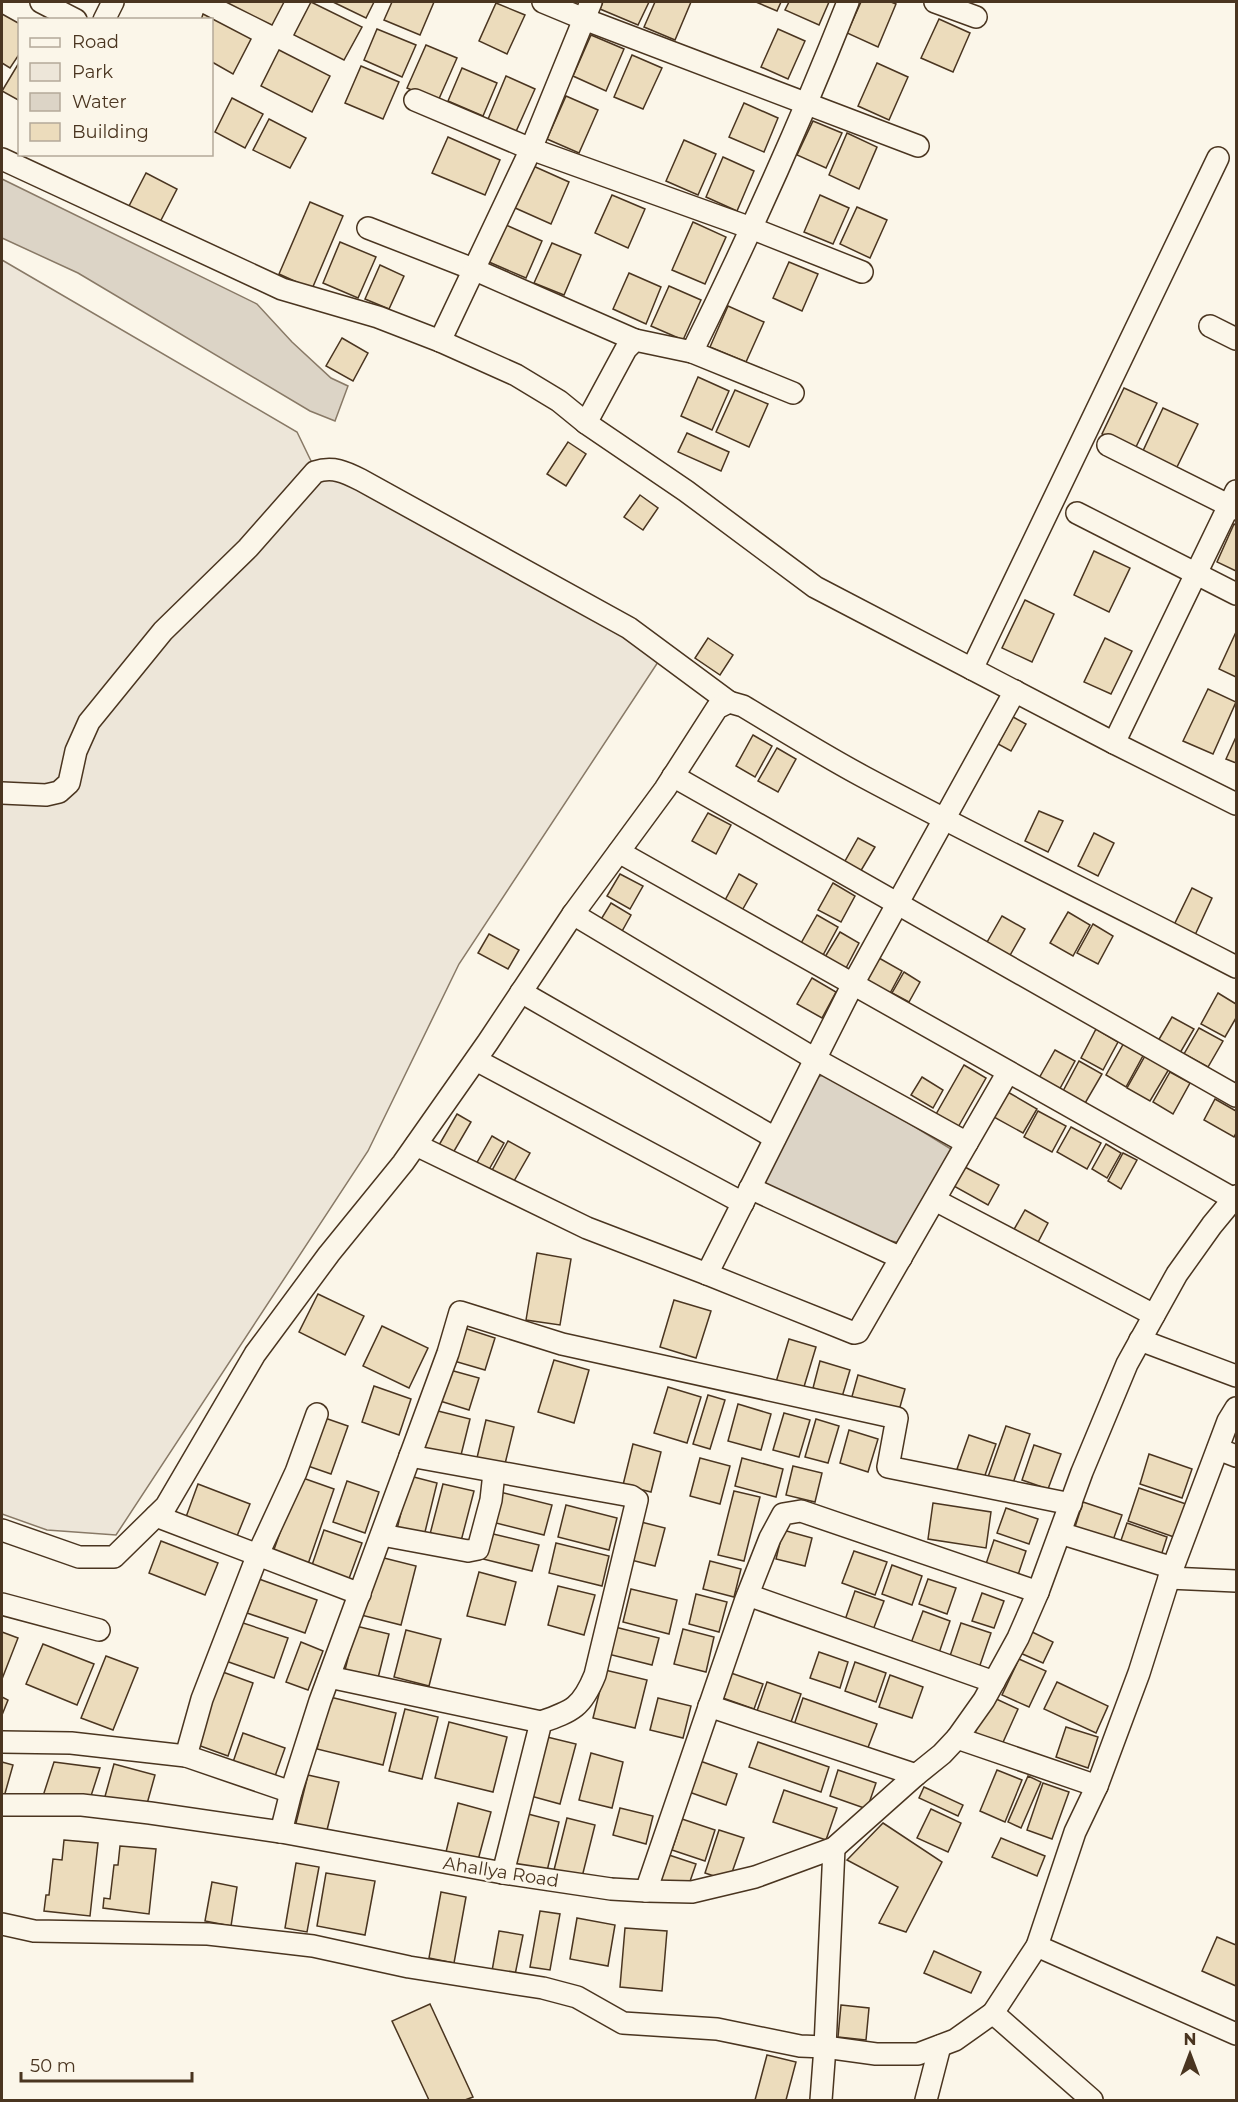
<svg xmlns="http://www.w3.org/2000/svg" width="1238" height="2102" font-family="Montserrat,sans-serif">
  <rect width="100%" height="100%" fill="#fbf6e9"/>
  <polygon fill="#ede6d9" stroke="#887966" stroke-width="1.5" points="2,260 297,432 313,465 662,656 459,964 368,1151 116,1535 47,1530 2,1514"/>
  <g fill="#dcd4c6" stroke="#887966" stroke-width="1.5">
    <polygon points="2,179 257,304 292,342 331,378 348,386 335,421 310,411 78,273 2,238"/>
    <polygon points="823,1075 907,1122 951,1149 942,1172 904,1239 897,1242 884,1240 761,1185 818,1077"/>
  </g>
  <g fill="#ecdcbc" stroke="#4a3520" stroke-width="1.5">
    <polygon points="226,2 284,2 272,25"/>
    <polygon points="311,2 362,27 344,60 294,35"/>
    <polygon points="333,2 374,2 366,18"/>
    <polygon points="392,2 434,2 420,35 384,20"/>
    <polygon points="603,2 649,2 638,25 600,9"/>
    <polygon points="655,2 691,2 675,40 644,27"/>
    <polygon points="756,2 781,2 777,11"/>
    <polygon points="789,2 829,2 819,25 785,10"/>
    <polygon points="861,2 891,2 896,4 878,47 847,33"/>
    <polygon points="496,3 525,15 507,54 479,41"/>
    <polygon points="2,14 20,24 20,53 10,68 2,63"/>
    <polygon points="203,14 251,39 233,74 212,62 212,20 201,20"/>
    <polygon points="939,19 970,33 953,72 921,58"/>
    <polygon points="377,29 416,45 402,77 364,60"/>
    <polygon points="778,29 805,41 788,79 761,67"/>
    <polygon points="591,35 624,49 606,91 573,76"/>
    <polygon points="426,45 457,58 438,101 407,88"/>
    <polygon points="279,50 330,76 312,112 261,86"/>
    <polygon points="632,55 662,68 643,109 614,97"/>
    <polygon points="20,61 20,101 2,91"/>
    <polygon points="877,63 908,77 889,120 858,106"/>
    <polygon points="361,66 399,82 383,119 345,103"/>
    <polygon points="462,68 497,83 483,116 448,101"/>
    <polygon points="506,76 535,89 514,136 486,124"/>
    <polygon points="566,96 598,110 579,153 547,139"/>
    <polygon points="232,98 263,114 245,148 215,132"/>
    <polygon points="744,103 778,118 764,152 729,137"/>
    <polygon points="269,119 306,138 290,168 253,150"/>
    <polygon points="813,121 842,133 826,168 797,155"/>
    <polygon points="847,133 877,147 859,189 829,175"/>
    <polygon points="448,137 500,160 485,195 432,173"/>
    <polygon points="684,140 716,154 698,195 666,181"/>
    <polygon points="723,157 754,171 737,211 706,197"/>
    <polygon points="531,165 569,182 551,224 513,207"/>
    <polygon points="146,173 177,189 159,224 128,208"/>
    <polygon points="612,195 645,209 628,248 595,233"/>
    <polygon points="820,195 849,208 833,244 804,232"/>
    <polygon points="310,202 343,216 312,289 279,274"/>
    <polygon points="857,207 887,220 870,258 840,244"/>
    <polygon points="693,222 726,237 705,284 672,270"/>
    <polygon points="506,225 542,241 526,278 489,262"/>
    <polygon points="340,242 376,257 358,298 323,283"/>
    <polygon points="552,243 581,255 564,295 534,283"/>
    <polygon points="789,262 818,274 802,311 773,298"/>
    <polygon points="380,265 404,276 389,309 365,299"/>
    <polygon points="629,273 661,287 646,324 613,309"/>
    <polygon points="669,286 701,300 683,340 651,326"/>
    <polygon points="728,306 764,322 746,362 710,347"/>
    <polygon points="342,338 368,353 353,381 326,366"/>
    <polygon points="698,377 729,391 712,430 681,416"/>
    <polygon points="1124,388 1157,403 1135,449 1102,434"/>
    <polygon points="735,390 768,404 749,447 716,432"/>
    <polygon points="1163,408 1198,424 1176,469 1142,453"/>
    <polygon points="687,433 729,452 721,471 678,452"/>
    <polygon points="568,442 586,454 566,486 547,474"/>
    <polygon points="640,495 658,508 643,530 624,517"/>
    <polygon points="1234,524 1236,525 1236,571 1217,562"/>
    <polygon points="1094,551 1130,568 1109,612 1074,595"/>
    <polygon points="1025,600 1054,614 1032,662 1002,648"/>
    <polygon points="1236,632 1236,677 1219,669"/>
    <polygon points="708,638 733,655 720,675 695,658"/>
    <polygon points="1105,638 1132,651 1111,694 1084,682"/>
    <polygon points="1208,689 1236,702 1213,754 1183,741"/>
    <polygon points="1013,717 1026,724 1011,751 998,744"/>
    <polygon points="753,735 772,746 755,777 736,766"/>
    <polygon points="1236,737 1236,763 1226,759"/>
    <polygon points="777,748 796,759 778,792 758,781"/>
    <polygon points="1039,811 1063,821 1048,852 1025,841"/>
    <polygon points="708,813 731,825 716,854 692,841"/>
    <polygon points="1094,833 1114,843 1098,876 1078,866"/>
    <polygon points="858,838 875,847 856,879 840,870"/>
    <polygon points="620,874 643,886 630,909 607,896"/>
    <polygon points="739,874 757,884 740,914 723,904"/>
    <polygon points="833,883 855,896 841,922 818,910"/>
    <polygon points="1192,888 1212,898 1195,935 1174,925"/>
    <polygon points="611,903 631,915 621,933 600,921"/>
    <polygon points="1068,912 1090,925 1073,956 1050,943"/>
    <polygon points="817,915 838,927 822,957 800,945"/>
    <polygon points="1002,916 1025,929 1009,957 986,944"/>
    <polygon points="1093,924 1113,936 1098,964 1077,953"/>
    <polygon points="840,932 859,943 846,968 825,957"/>
    <polygon points="489,934 519,950 508,969 478,953"/>
    <polygon points="879,958 902,971 888,997 864,984"/>
    <polygon points="904,972 920,982 909,1002 892,993"/>
    <polygon points="812,978 836,992 822,1018 797,1004"/>
    <polygon points="1218,993 1236,1004 1236,1018 1225,1037 1201,1024"/>
    <polygon points="1172,1017 1194,1029 1180,1053 1158,1041"/>
    <polygon points="1199,1028 1223,1041 1208,1067 1184,1054"/>
    <polygon points="1096,1029 1118,1042 1103,1070 1081,1058"/>
    <polygon points="1125,1041 1145,1052 1126,1087 1106,1075"/>
    <polygon points="1055,1050 1075,1061 1058,1092 1038,1080"/>
    <polygon points="1145,1056 1169,1069 1150,1101 1127,1088"/>
    <polygon points="1079,1061 1102,1074 1084,1105 1062,1093"/>
    <polygon points="964,1065 986,1078 957,1129 935,1116"/>
    <polygon points="1170,1072 1190,1083 1173,1114 1153,1102"/>
    <polygon points="922,1077 943,1090 933,1108 911,1095"/>
    <polygon points="1006,1091 1037,1109 1023,1133 992,1116"/>
    <polygon points="1215,1099 1236,1111 1236,1133 1234,1137 1204,1120"/>
    <polygon points="1038,1111 1066,1126 1052,1152 1024,1137"/>
    <polygon points="457,1114 471,1122 453,1153 439,1145"/>
    <polygon points="1071,1127 1101,1143 1087,1169 1057,1152"/>
    <polygon points="492,1136 504,1143 487,1173 475,1166"/>
    <polygon points="508,1141 530,1153 510,1188 489,1176"/>
    <polygon points="1106,1144 1121,1153 1107,1178 1092,1169"/>
    <polygon points="1123,1153 1137,1160 1121,1189 1108,1181"/>
    <polygon points="963,1166 999,1185 988,1205 952,1185"/>
    <polygon points="1025,1210 1048,1223 1036,1246 1012,1233"/>
    <polygon points="537,1253 571,1259 560,1325 526,1320"/>
    <polygon points="318,1294 364,1316 345,1355 299,1332"/>
    <polygon points="674,1300 711,1311 696,1358 660,1347"/>
    <polygon points="382,1326 428,1348 409,1388 363,1366"/>
    <polygon points="464,1328 495,1338 485,1370 454,1361"/>
    <polygon points="789,1339 816,1347 803,1390 776,1382"/>
    <polygon points="554,1360 589,1370 574,1423 538,1412"/>
    <polygon points="820,1361 850,1370 842,1397 813,1388"/>
    <polygon points="450,1370 479,1378 469,1410 440,1401"/>
    <polygon points="858,1375 905,1389 898,1414 851,1400"/>
    <polygon points="374,1386 411,1399 399,1435 362,1422"/>
    <polygon points="668,1387 701,1397 687,1443 654,1433"/>
    <polygon points="708,1395 725,1400 710,1449 693,1444"/>
    <polygon points="738,1404 771,1414 761,1450 728,1441"/>
    <polygon points="434,1410 470,1419 459,1463 423,1454"/>
    <polygon points="784,1413 810,1420 799,1457 773,1450"/>
    <polygon points="322,1417 348,1426 331,1474 305,1465"/>
    <polygon points="816,1419 839,1426 828,1463 805,1457"/>
    <polygon points="486,1420 514,1427 504,1468 476,1462"/>
    <polygon points="1006,1426 1030,1434 1012,1486 988,1477"/>
    <polygon points="849,1430 878,1439 868,1472 840,1463"/>
    <polygon points="969,1435 996,1444 984,1478 957,1469"/>
    <polygon points="633,1444 661,1452 651,1492 623,1485"/>
    <polygon points="1034,1445 1061,1454 1048,1489 1022,1480"/>
    <polygon points="1149,1454 1192,1469 1182,1498 1140,1484"/>
    <polygon points="700,1458 730,1466 720,1504 690,1496"/>
    <polygon points="742,1458 783,1469 776,1497 735,1486"/>
    <polygon points="793,1466 822,1473 815,1502 786,1495"/>
    <polygon points="410,1476 437,1483 424,1536 397,1529"/>
    <polygon points="300,1477 334,1489 307,1567 272,1555"/>
    <polygon points="347,1481 379,1492 365,1533 333,1522"/>
    <polygon points="198,1484 250,1504 237,1536 186,1517"/>
    <polygon points="443,1484 474,1491 460,1545 429,1538"/>
    <polygon points="1139,1488 1186,1504 1174,1537 1128,1521"/>
    <polygon points="734,1491 760,1497 744,1561 718,1555"/>
    <polygon points="500,1492 552,1505 544,1535 492,1522"/>
    <polygon points="1083,1502 1122,1515 1112,1543 1074,1530"/>
    <polygon points="933,1503 991,1512 986,1548 928,1539"/>
    <polygon points="566,1505 617,1518 609,1550 558,1537"/>
    <polygon points="1006,1508 1038,1519 1029,1544 997,1533"/>
    <polygon points="641,1522 665,1528 655,1566 631,1560"/>
    <polygon points="1127,1523 1167,1537 1159,1562 1118,1549"/>
    <polygon points="324,1530 362,1543 347,1584 310,1571"/>
    <polygon points="783,1530 812,1538 805,1566 776,1559"/>
    <polygon points="489,1533 539,1545 532,1571 483,1559"/>
    <polygon points="994,1540 1026,1551 1017,1578 985,1567"/>
    <polygon points="161,1541 218,1563 205,1595 149,1573"/>
    <polygon points="556,1543 609,1556 602,1586 549,1573"/>
    <polygon points="854,1551 887,1562 875,1595 842,1583"/>
    <polygon points="376,1556 416,1566 401,1625 361,1615"/>
    <polygon points="710,1561 741,1569 734,1597 703,1589"/>
    <polygon points="892,1565 922,1576 912,1605 882,1594"/>
    <polygon points="479,1572 516,1582 505,1625 467,1616"/>
    <polygon points="259,1579 317,1600 305,1633 247,1613"/>
    <polygon points="928,1579 956,1588 947,1614 919,1604"/>
    <polygon points="558,1586 595,1595 584,1635 548,1625"/>
    <polygon points="631,1589 677,1600 669,1634 623,1622"/>
    <polygon points="855,1591 884,1601 873,1630 845,1620"/>
    <polygon points="982,1593 1004,1601 994,1628 972,1621"/>
    <polygon points="696,1594 727,1602 719,1632 689,1624"/>
    <polygon points="923,1611 950,1621 939,1653 911,1643"/>
    <polygon points="237,1621 288,1638 274,1678 223,1660"/>
    <polygon points="961,1623 991,1633 979,1668 949,1659"/>
    <polygon points="356,1626 389,1634 378,1678 345,1670"/>
    <polygon points="615,1627 659,1638 652,1665 608,1654"/>
    <polygon points="683,1629 714,1637 706,1672 674,1664"/>
    <polygon points="406,1630 441,1639 429,1686 394,1677"/>
    <polygon points="1028,1630 1053,1642 1043,1663 1018,1652"/>
    <polygon points="2,1632 18,1638 2,1679"/>
    <polygon points="301,1642 323,1651 308,1690 286,1682"/>
    <polygon points="43,1644 94,1664 77,1705 26,1684"/>
    <polygon points="819,1652 848,1662 840,1688 810,1678"/>
    <polygon points="106,1656 138,1668 113,1730 81,1718"/>
    <polygon points="1019,1659 1046,1671 1029,1707 1002,1695"/>
    <polygon points="855,1662 886,1673 876,1702 845,1691"/>
    <polygon points="605,1670 647,1680 635,1728 593,1718"/>
    <polygon points="220,1671 253,1683 228,1756 195,1744"/>
    <polygon points="728,1672 763,1684 754,1709 720,1697"/>
    <polygon points="890,1675 923,1687 912,1718 879,1707"/>
    <polygon points="767,1682 801,1694 791,1722 757,1711"/>
    <polygon points="1057,1682 1108,1706 1096,1733 1044,1709"/>
    <polygon points="2,1697 8,1700 2,1715"/>
    <polygon points="330,1697 396,1713 383,1765 317,1749"/>
    <polygon points="992,1697 1018,1709 1000,1749 973,1737"/>
    <polygon points="658,1698 691,1706 683,1738 650,1730"/>
    <polygon points="803,1698 877,1724 867,1750 794,1725"/>
    <polygon points="405,1709 438,1717 422,1779 389,1771"/>
    <polygon points="449,1722 507,1737 493,1792 435,1778"/>
    <polygon points="1066,1727 1098,1737 1088,1768 1056,1757"/>
    <polygon points="243,1733 285,1748 274,1779 232,1765"/>
    <polygon points="543,1736 576,1744 560,1804 527,1795"/>
    <polygon points="758,1742 829,1767 821,1792 749,1767"/>
    <polygon points="591,1753 623,1762 612,1808 579,1800"/>
    <polygon points="700,1761 737,1774 726,1805 689,1792"/>
    <polygon points="2,1762 13,1765 2,1804"/>
    <polygon points="54,1762 100,1768 90,1799 43,1796"/>
    <polygon points="114,1764 155,1775 145,1811 104,1800"/>
    <polygon points="838,1770 876,1783 867,1809 830,1796"/>
    <polygon points="997,1770 1022,1780 1005,1822 980,1811"/>
    <polygon points="308,1775 339,1782 326,1834 295,1827"/>
    <polygon points="1028,1776 1041,1782 1021,1828 1008,1822"/>
    <polygon points="1043,1783 1069,1792 1052,1839 1027,1830"/>
    <polygon points="924,1787 963,1805 958,1816 919,1798"/>
    <polygon points="784,1790 837,1808 826,1840 773,1822"/>
    <polygon points="458,1803 491,1812 478,1860 446,1852"/>
    <polygon points="620,1808 653,1816 646,1844 613,1835"/>
    <polygon points="931,1809 961,1823 948,1852 917,1838"/>
    <polygon points="528,1814 559,1822 546,1875 515,1867"/>
    <polygon points="567,1818 595,1825 581,1881 553,1874"/>
    <polygon points="682,1819 715,1830 705,1861 672,1850"/>
    <polygon points="883,1823 942,1862 906,1932 879,1923 898,1887 847,1860"/>
    <polygon points="719,1830 744,1838 729,1881 705,1873"/>
    <polygon points="1001,1838 1045,1856 1037,1876 992,1857"/>
    <polygon points="64,1840 98,1843 90,1916 44,1911 46,1895 49,1895 53,1859 62,1860"/>
    <polygon points="120,1846 156,1849 149,1914 103,1908 104,1898 110,1899 114,1865 118,1865"/>
    <polygon points="669,1855 696,1864 687,1890 660,1881"/>
    <polygon points="296,1863 319,1867 307,1932 285,1928"/>
    <polygon points="326,1873 375,1881 365,1935 317,1926"/>
    <polygon points="212,1882 237,1887 231,1926 205,1921"/>
    <polygon points="441,1892 466,1897 454,1963 429,1958"/>
    <polygon points="540,1911 560,1914 550,1970 530,1967"/>
    <polygon points="577,1918 615,1925 608,1966 570,1959"/>
    <polygon points="625,1928 667,1931 662,1991 620,1987"/>
    <polygon points="499,1931 523,1935 515,1975 492,1971"/>
    <polygon points="1217,1937 1236,1945 1236,1986 1202,1971"/>
    <polygon points="934,1951 981,1972 971,1993 924,1973"/>
    <polygon points="430,2004 473,2097 465,2100 429,2100 392,2021"/>
    <polygon points="841,2005 869,2008 866,2040 838,2037"/>
    <polygon points="767,2055 796,2062 786,2100 755,2100"/>
  </g>
  <g fill="none" stroke-linecap="round" stroke-linejoin="round">
    <g stroke="#4a3520" stroke-width="24">
      <g id="minor">
        <polyline points="41,2 76,20"/>
        <polyline points="543,2 584,19 918,146"/>
        <polyline points="935,2 976,17"/>
        <polyline points="104,20 113,2"/>
        <polyline points="415,100 531,149 751,228 862,272"/>
        <polyline points="2,159 282,289 378,317 440,341 516,375 559,401 586,423 686,491 815,587 1114,743 1236,804"/>
        <polyline points="368,228 473,269 635,340"/>
        <polyline points="1210,326 1236,339"/>
        <polyline points="440,341 531,149 591,2"/>
        <polyline points="692,352 793,393"/>
        <path d="M586 423 626 349 635 340 692 352C749 237 801 121 848 2"/>
        <polyline points="1108,445 1236,509"/>
        <polyline points="1077,513 1236,594"/>
        <polyline points="972,669 1218,158"/>
        <polyline points="1114,743 1236,491"/>
        <polyline points="673,776 1236,1096"/>
        <path d="M2 793 46 795 59 792 69 783 76 751 89 722 163 631 248 548 315 472C333 466 345 472 361 480L629 628 729 702"/>
        <polyline points="619,852 1234,1199"/>
        <polyline points="573,914 815,1059 967,1143"/>
        <polyline points="521,992 775,1138"/>
        <polyline points="476,1060 743,1203"/>
        <polyline points="416,1145 587,1228 707,1274 854,1333 858,1332 1008,1072"/>
        <polyline points="750,1188 901,1258"/>
        <polyline points="935,1200 1154,1315"/>
        <polyline points="707,1274 853,984 1015,691"/>
        <polyline points="1140,1340 1236,1376"/>
        <polyline points="1218,1449 1236,1456"/>
        <path d="M410 1456 631 1496 637 1500 595 1675C582 1707 573 1711 541 1722L503 1873"/>
        <polyline points="156,1516 360,1594"/>
        <path d="M2 1530 79 1557H114L166 1506 255 1354 329 1254 403 1163 488 1042 573 914 665 789 717 708 729 702 743 706C783 730 823 755 864 777 987 843 1113 903 1236 967"/>
        <polyline points="1060,1533 1173,1568"/>
        <polyline points="382,1535 468,1551 478,1549 491,1500 494,1473"/>
        <polyline points="1169,1578 1236,1581"/>
        <polyline points="748,1595 994,1682"/>
        <polyline points="2,1604 99,1630"/>
        <polyline points="329,1677 541,1722"/>
        <polyline points="709,1706 916,1775"/>
        <polyline points="957,1738 1097,1786"/>
        <polyline points="2,1742 71,1743 186,1756"/>
        <polyline points="291,1792 186,1756 202,1699 258,1554 296,1472 317,1414"/>
        <polyline points="2,1805 82,1805 150,1813 281,1832 503,1873 611,1889 646,1891 692,1892 755,1877 834,1848 916,1775 942,1754 957,1738 984,1700 1018,1638 1038,1592 1082,1472 1127,1364 1177,1274 1212,1225 1236,1196"/>
        <polyline points="281,1832 291,1792 320,1701 448,1353 460,1312 562,1344 897,1418 888,1467 1071,1504"/>
        <polyline points="646,1891 746,1599 770,1538 783,1514 801,1511 1038,1592"/>
        <polyline points="2,1924 34,1931 208,1934 313,1946 409,1967 543,1988 577,1997 623,2023 717,2029 800,2046 825,2047 876,2054 918,2054 955,2040 993,2013 1037,1946 1075,1832 1097,1786 1139,1673 1169,1578 1228,1421 1236,1408"/>
        <polyline points="1037,1946 1236,2034"/>
        <polyline points="993,2013 1092,2100"/>
        <polyline points="821,2100 825,2047 834,1848"/>
        <polyline points="926,2100 940,2046"/>
      </g>
    </g>
    <use href="#minor" stroke="#fbf6e9" stroke-width="21"/>
  </g>
  <g text-anchor="middle" stroke-width="4.5" stroke-linejoin="round" paint-order="stroke">
    <g font-size="18" fill="#4a3520" stroke="#fbf6e9">
      <text transform="translate(501 1872) rotate(9)" y="6">Ahallya Road</text>
    </g>
  </g>
  <rect width="1238" height="2102" fill="none" stroke="#4a3520" stroke-width="6"/>
  <rect x="18" y="18" width="195" height="138" fill="#fbf6e9" stroke="#b4a999" stroke-width="1.5"/>
  <rect x="30" y="38" width="30" height="9" fill="#fbf6e9" stroke="#b4a999" stroke-width="1.5"/>
  <text x="72" y="48" font-size="18" fill="#4a3520">Road</text>
  <rect x="30" y="63" width="30" height="18" fill="#ede6d9" stroke="#b4a999" stroke-width="1.5"/>
  <text x="72" y="78" font-size="18" fill="#4a3520">Park</text>
  <rect x="30" y="93" width="30" height="18" fill="#dcd4c6" stroke="#b4a999" stroke-width="1.5"/>
  <text x="72" y="108" font-size="18" fill="#4a3520">Water</text>
  <rect x="30" y="123" width="30" height="18" fill="#ecdcbc" stroke="#b4a999" stroke-width="1.5"/>
  <text x="72" y="138" font-size="18" fill="#4a3520">Building</text>
  <g transform="translate(1190 2054)" stroke="#fbf6e9" stroke-width="4.5" paint-order="stroke">
  <path d="M0-4.5L10 22L0 15L-10 22Z" fill="#4a3520"/>
  <text y="-9" font-size="16" font-weight="bold" text-anchor="middle" fill="#4a3520">N</text>
  </g>
  <path d="M21 2072v9h171v-9" fill="none" stroke="#4a3520" stroke-width="3"/>
  <text x="30" y="2072" font-size="18" fill="#4a3520" stroke="#fbf6e9" stroke-width="4.5" paint-order="stroke">50 m</text>
</svg>
